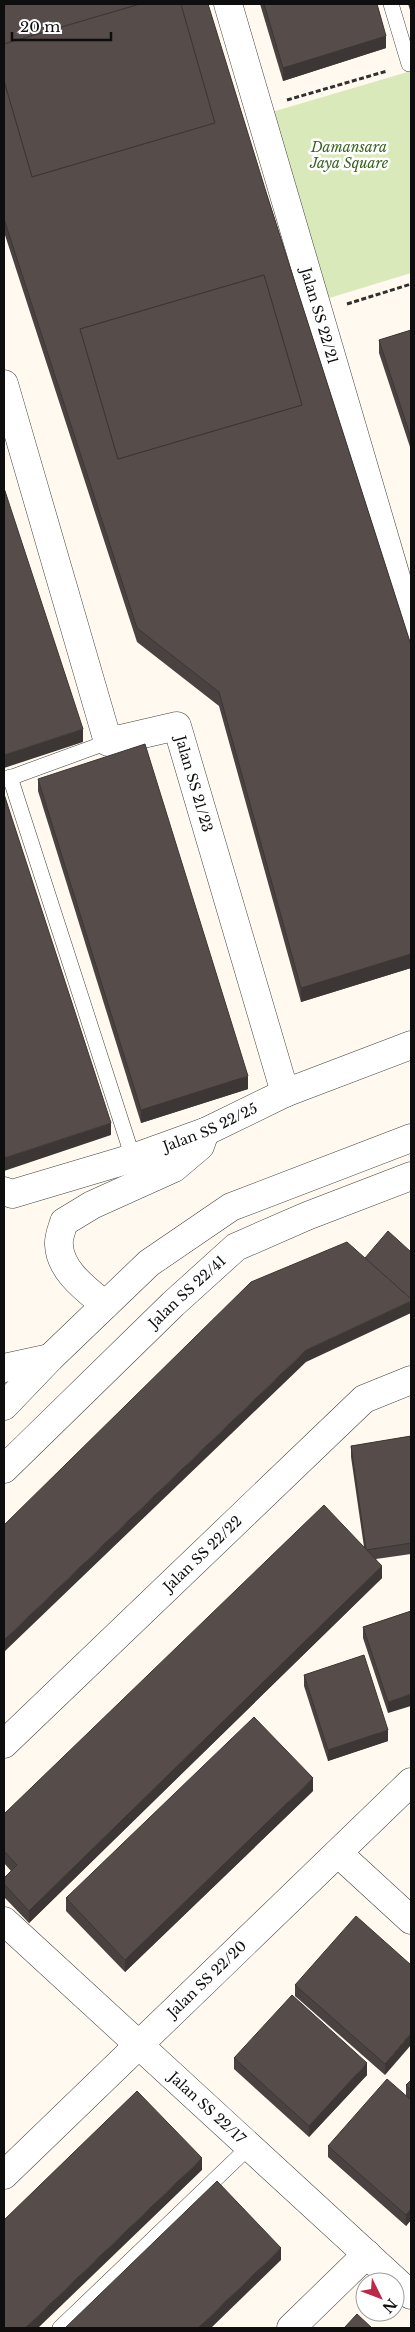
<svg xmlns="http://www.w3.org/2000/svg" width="415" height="2332" font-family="'Libre Baskerville',serif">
  <rect width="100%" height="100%" fill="#fff9ef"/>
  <polygon fill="#dae9b9" points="411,71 411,273 326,299 272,112"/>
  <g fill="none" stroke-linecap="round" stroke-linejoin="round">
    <g stroke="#414141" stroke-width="16">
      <g id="service">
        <polyline points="391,4 409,64"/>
        <polyline points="10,777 133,1158"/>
        <polyline points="4,780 108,742"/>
        <polyline points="60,2328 250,2146"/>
      </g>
    </g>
    <g stroke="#414141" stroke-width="29">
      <g id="minor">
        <path id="s1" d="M228 4 411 628"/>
        <path id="s2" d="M4 384 108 742 177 726 285 1093"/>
        <path id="s3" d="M4 1191 12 1194 133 1158 205 1132 285 1093 411 1045"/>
        <path d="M105 1305C87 1290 60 1271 59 1245 58 1238 62 1229 64 1222L92 1205 174 1168 200 1146 205 1132"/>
        <path id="s4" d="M4 1744 364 1399 411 1380"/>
        <polyline points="338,1853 411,1920"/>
        <path id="s5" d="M4 1921 411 2295"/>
        <path id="s6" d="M4 2175 411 1782"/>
        <polyline points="291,2328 367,2254"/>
      </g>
    </g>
    <g stroke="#414141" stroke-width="29">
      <g id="tertiary">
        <polyline points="4,1368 50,1358"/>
        <polyline points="4,1406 50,1358 149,1263 231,1207 411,1138"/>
        <path id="s7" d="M4 1469 173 1304 236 1247 307 1216 411 1176"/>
      </g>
    </g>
    <g stroke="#303030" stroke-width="3" stroke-dasharray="5 2.5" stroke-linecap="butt">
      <polyline points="287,100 387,71"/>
      <polyline points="347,304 411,284"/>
    </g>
    <use href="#service" stroke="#fff" stroke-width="15"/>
    <use href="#minor" stroke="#fff" stroke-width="28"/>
    <use href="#tertiary" stroke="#fff" stroke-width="28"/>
  </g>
  <g fill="#4a4240">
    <polygon points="4,4 266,192 411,645 411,968 301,1002 219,706 137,642 4,232"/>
    <polygon points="260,4 377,4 386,48 283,81"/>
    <polygon points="408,4 411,4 411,13"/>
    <polygon points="411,330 411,450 379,353 379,340"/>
    <polygon points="38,779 248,1089 141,1123 38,791"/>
    <polygon points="411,1436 411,1554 376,1559 382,1578 29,1923 4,1897 4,1878 11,1871 4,1863 4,1814 364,1547 351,1457 351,1446"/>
    <polygon points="411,1611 388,1713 363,1638 363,1627"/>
    <polygon points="304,1675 388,1741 328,1761 304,1686"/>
    <polygon points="313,1791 125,1972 66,1911 66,1898"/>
    <polygon points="411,1965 385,2075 295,1996 295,1985"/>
    <polygon points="234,2058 367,2075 309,2137 234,2069"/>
    <polygon points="411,2080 411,2220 406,2226 328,2157 328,2146 406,2096 406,2085"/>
  </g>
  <g fill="#3c3634">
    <polygon points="386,36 386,48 283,81 283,68"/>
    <polygon points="83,729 83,742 4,768 4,755"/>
    <polygon points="411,954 411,968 301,1002 301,988"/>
    <polygon points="248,1076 248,1089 141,1123 141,1110"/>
    <polygon points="111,1123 111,1135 4,1171 4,1158"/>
    <polygon points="411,1301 411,1313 306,1362 4,1652 4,1640 306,1350"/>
    <polygon points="382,1566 382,1578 29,1923 29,1911"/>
    <polygon points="411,1694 411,1706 388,1713 388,1702"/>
    <polygon points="388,1730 388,1741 328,1761 328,1750"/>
    <polygon points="313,1778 313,1791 125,1972 125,1960"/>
    <polygon points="411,2033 411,2045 385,2075 385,2064"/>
    <polygon points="367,2063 367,2075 309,2137 309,2126"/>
    <polygon points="202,2158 202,2170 38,2328 25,2328"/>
    <polygon points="411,2209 411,2220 406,2226 406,2215"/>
    <polygon points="281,2248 281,2260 211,2328 198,2328"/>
  </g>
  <g fill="#564d4a" stroke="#3c3634" fill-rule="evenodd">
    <polygon points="4,4 140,4 4,44"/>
    <polygon points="140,4 181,4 215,123 32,177 4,81 4,44"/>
    <path d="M181 4H208L266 192 411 645V954L301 988 219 692 137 628 4 219V81L32 177 215 123ZM264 275 302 405 118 459 80 329Z"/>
    <polygon points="264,4 377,4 386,36 283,68"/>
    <polygon points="264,275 302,405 118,459 80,329"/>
    <polygon points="411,330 411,438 379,340"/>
    <polygon points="4,488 83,729 4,755"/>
    <polygon points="145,744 248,1076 141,1110 38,779"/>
    <polygon points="4,794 111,1123 4,1158"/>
    <polygon points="388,1231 411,1252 411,1299 365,1258"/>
    <polygon points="347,1242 411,1299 411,1301 306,1350 4,1640 4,1525 251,1282"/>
    <polygon points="411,1436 411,1543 366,1550 351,1446"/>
    <polygon points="324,1505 382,1566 29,1911 4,1884 4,1878 17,1865 4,1851 4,1814"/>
    <polygon points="411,1611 411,1694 388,1702 363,1627"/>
    <polygon points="364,1655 388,1730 328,1750 304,1675"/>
    <polygon points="254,1717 313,1778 125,1960 66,1898"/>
    <polygon points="356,1916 411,1965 411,2033 385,2064 295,1985"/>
    <polygon points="292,1995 367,2063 309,2126 234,2058"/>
    <polygon points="387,2079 411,2100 411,2209 406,2215 328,2146"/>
    <polygon points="411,2080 411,2090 406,2085"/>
    <polygon points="137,2091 202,2158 25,2328 4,2328 4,2220"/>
    <polygon points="217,2181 281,2248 198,2328 65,2328"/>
    <polygon points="357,2314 372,2328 344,2328"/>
  </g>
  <g text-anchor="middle" stroke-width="5" stroke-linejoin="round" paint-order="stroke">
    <g font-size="14" font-style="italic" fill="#39651f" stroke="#fff">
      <text x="349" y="152">Damansara<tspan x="349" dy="16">Jaya Square</tspan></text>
    </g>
    <g font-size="14" fill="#0e0e0e" stroke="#fff">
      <text dy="5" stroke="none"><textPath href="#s1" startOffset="325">Jalan SS 22/21</textPath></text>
      <text dy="5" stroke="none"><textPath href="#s2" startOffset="504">Jalan SS 21/23</textPath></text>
      <text dy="5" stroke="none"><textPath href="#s3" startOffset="218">Jalan SS 22/25</textPath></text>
      <text dy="5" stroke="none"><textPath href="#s7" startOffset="255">Jalan SS 22/41</textPath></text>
      <text dy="5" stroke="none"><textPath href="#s4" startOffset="275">Jalan SS 22/22</textPath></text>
      <text dy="5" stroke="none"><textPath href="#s6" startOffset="282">Jalan SS 22/20</textPath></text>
      <text dy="5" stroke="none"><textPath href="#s5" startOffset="276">Jalan SS 22/17</textPath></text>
    </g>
  </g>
  <rect width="415" height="2332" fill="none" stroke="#0e0e0e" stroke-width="10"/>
  <g transform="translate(380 2297) rotate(132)"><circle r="24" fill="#ffffff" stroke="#9f9f9f"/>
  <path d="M0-4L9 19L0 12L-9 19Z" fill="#bc2848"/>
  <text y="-8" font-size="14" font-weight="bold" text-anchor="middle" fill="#0e0e0e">N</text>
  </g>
  <path d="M12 32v8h99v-8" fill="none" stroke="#0e0e0e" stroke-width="2.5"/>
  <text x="20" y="32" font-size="15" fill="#0e0e0e" stroke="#ffffff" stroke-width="4" paint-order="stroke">20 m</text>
</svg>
